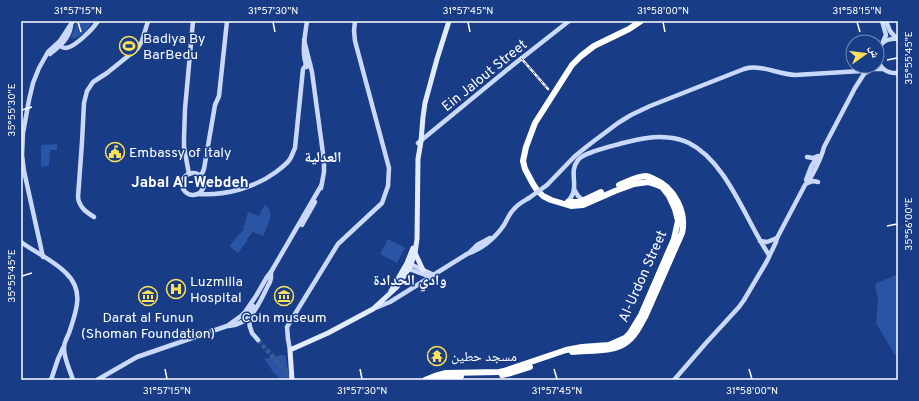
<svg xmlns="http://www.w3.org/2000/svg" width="919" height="401" font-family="Overpass,'Noto Naskh Arabic',sans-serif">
  <rect width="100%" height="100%" fill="#183c85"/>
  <g fill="#2a54a4">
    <path d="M77 21H93C88 29 82 36 73 39L71 37Z"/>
    <polygon points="57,144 57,150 50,150 49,166 41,167 41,145"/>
    <path d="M265 204C266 205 269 208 269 209 273 217 266 229 263 236L253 232 247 239V241L238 253 229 246 244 229 243 227 246 220 248 212 259 216Z"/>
    <polygon points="388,239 405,248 397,263 380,254"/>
    <polygon points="898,274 898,357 895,355 876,323 878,301 875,284"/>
    <polygon points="281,355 284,355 286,357 289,380 281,380 274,373 264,359"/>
  </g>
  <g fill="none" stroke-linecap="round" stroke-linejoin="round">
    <polyline stroke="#3b5997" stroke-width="4.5" stroke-dasharray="4.5 2" stroke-linecap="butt" points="258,340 293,379"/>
    <g stroke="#cad9f9" stroke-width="4.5">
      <polyline points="882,21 886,35 883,42"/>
      <polyline points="886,21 890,31 896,38"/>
      <polyline points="304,40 312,72 324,161 324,172 321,188"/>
      <path d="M60 41V46C62 47 63 48 66 48 75 47 93 29 98 21"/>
      <path d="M50 54C60 46 69 39 71 26"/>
      <path d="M877 54C879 43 887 38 898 39"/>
      <path d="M877 57C879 68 887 74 898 73"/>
      <path d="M307 67C301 53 305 36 307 21"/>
      <polyline points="865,73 872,69 883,69"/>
      <polyline points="418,143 513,65 569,21"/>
      <polyline points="807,157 813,158 818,156"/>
      <circle cx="193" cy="184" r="11"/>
      <polyline points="189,174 184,147 184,138 185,109 193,21"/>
      <polyline points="201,176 204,169 215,105 219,96 227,21"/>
      <polyline points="806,180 811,167 817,157"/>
      <polyline points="807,183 813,181 818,182"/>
      <path d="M547 185 575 156 590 144 618 123 631 115 650 106 744 69C761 64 777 74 795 75L861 71 866 72"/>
      <polyline points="574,189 578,196 583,200"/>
      <path d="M197 194C225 196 254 188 276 172 281 168 287 164 290 159 292 156 293 152 295 148L303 69 306 65 310 64"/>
      <path d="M567 202C582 188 567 174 578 160 584 152 613 146 623 143 631 141 639 139 647 138 660 136 677 137 689 143 727 162 746 221 769 255"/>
      <path d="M94 217C86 212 79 207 78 197L82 142 84 103 87 91 93 82 107 73 138 48 142 41 148 21"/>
      <polyline points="302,225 315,202"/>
      <polyline points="760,241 767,242 777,238"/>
      <path d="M21 242C36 253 53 260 66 273 85 291 76 312 69 333 67 338 64 342 64 348 64 359 70 370 73 380"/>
      <polyline points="470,252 477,245 490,238"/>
      <polyline points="43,257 24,171 22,155 23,133 29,100 33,83 39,68 48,52 60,41 73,21"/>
      <polyline points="408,263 434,275"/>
      <polyline points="406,268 431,277"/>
      <path d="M373 309 390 302 467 254C482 249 495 238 504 225 507 220 509 214 514 209 518 204 524 201 529 198"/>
      <path d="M229 326C254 323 259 302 270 282L271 278V272"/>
      <polyline points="250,327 252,333 258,340"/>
      <polyline points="290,350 288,339 287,327 338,244 382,203 388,186 389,168 355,41 354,31 355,21"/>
      <polyline points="51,380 58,359 63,348"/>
      <polyline points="97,380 137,357 227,326 241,316 245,312 256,296 267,277 271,272 321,186"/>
      <path d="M674 380 706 343 739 307 744 300 767 261 776 242 777 238 805 185C812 178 822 156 824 147L855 88 869 66"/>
    </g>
    <g stroke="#e3ebff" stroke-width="5">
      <polyline points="415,253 423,270"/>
      <polyline points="391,291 407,263 413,248"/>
      <polyline points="292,380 290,350 328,333 373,309 397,287 410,267 415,253 417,239 418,159 421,141 423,117 425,103 437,59 449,21"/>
    </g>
    <g stroke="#fff" stroke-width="6">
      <polyline points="568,202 580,202 601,192"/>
      <path d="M572 352C589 350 614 353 627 342 636 336 640 325 645 317L682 233C687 212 674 187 654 179 652 178 649 176 646 176 637 176 627 182 619 185"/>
      <polyline points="502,375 511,373 530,367"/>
      <polyline points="425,380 435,376 446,373 499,372 504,371 566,350 582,347 609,345 625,338 630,333 641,315 674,239 678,221 675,209 669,196 662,187 657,185 648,182 634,184 615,191 583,205 571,206 551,200 543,196 537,190 533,184 525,169 523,161 526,147 535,123 572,65 581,56 594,46 629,29 641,21"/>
      <polyline points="436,380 448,377 461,376"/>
    </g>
    <g stroke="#fff" stroke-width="2.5">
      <polyline id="rail" points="521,58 548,89"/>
    </g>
    <use href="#rail" stroke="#183c85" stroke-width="1" stroke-dasharray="3" stroke-linecap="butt"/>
    <g stroke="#cad9f9" stroke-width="4.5">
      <polyline points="529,198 547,185"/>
      <path d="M250 327C248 319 249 313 253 306"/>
    </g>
  </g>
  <path fill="none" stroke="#fff" stroke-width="1.5" d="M78 22 81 32M273 22 275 32M468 22 470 32M663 22 665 32M857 22 860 32M887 60 897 58M22 110 32 107M887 226 897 224M22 276 32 273M165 369 167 379M360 369 362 379M554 369 557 379M749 369 752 379"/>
  <defs>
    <g id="stadium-ring" transform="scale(1)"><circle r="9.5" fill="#183c85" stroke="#ffe159" stroke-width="1.5"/><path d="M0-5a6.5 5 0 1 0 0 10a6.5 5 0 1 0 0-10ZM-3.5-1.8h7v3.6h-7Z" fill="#ffe159"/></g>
    <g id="civic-ring" transform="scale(1)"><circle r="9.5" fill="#183c85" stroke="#ffe159" stroke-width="1.5"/><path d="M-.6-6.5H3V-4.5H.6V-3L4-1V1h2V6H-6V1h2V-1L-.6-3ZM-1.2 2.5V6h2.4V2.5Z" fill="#ffe159"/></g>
    <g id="hospital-ring" transform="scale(1)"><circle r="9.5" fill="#183c85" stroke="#ffe159" stroke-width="1.5"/><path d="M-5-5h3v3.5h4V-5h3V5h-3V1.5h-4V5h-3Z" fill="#ffe159"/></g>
    <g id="museum-ring" transform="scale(1)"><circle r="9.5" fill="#183c85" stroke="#ffe159" stroke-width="1.5"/><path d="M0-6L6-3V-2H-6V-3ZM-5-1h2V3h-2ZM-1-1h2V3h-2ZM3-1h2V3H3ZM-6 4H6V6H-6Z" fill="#ffe159"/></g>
    <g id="temple-ring" transform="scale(1)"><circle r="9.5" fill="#183c85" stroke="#ffe159" stroke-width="1.5"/><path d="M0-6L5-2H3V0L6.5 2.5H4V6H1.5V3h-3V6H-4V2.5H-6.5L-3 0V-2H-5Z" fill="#ffe159"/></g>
  </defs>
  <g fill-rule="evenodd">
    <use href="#stadium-ring" x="129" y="46"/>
    <use href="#civic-ring" x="115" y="152"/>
    <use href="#hospital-ring" x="176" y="289"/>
    <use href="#museum-ring" x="148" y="296"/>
    <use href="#museum-ring" x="284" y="296"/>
    <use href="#temple-ring" x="437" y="356"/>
  </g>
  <g text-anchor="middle" stroke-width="3" stroke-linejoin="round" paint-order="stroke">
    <g font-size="14" fill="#fff" stroke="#183c85" text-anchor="start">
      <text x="143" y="43">Badiya By<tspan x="143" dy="16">BarBedu</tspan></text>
      <text x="129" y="157">Embassy of Italy</text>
      <text x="190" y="286">Luzmilla<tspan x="190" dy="16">Hospital</tspan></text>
      <text x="148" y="322" text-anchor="middle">Darat al Funun<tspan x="148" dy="16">(Shoman Foundation)</tspan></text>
      <text x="284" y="322" text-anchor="middle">Coin museum</text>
      <text x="451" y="361">مسجد حطين</text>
    </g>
    <g font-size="14" fill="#fff" stroke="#183c85">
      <text transform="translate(484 75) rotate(-39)" y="5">Ein Jalout Street</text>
      <text transform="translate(642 276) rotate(-66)" y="5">Al-Urdon Street</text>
    </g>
    <g font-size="15" font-weight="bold" fill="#fff" stroke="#183c85">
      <text x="323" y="162">العدلية</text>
      <text x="190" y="187">Jabal Al-Webdeh</text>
      <text x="410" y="285">وادي الحدادة</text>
    </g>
  </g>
  <rect width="919" height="401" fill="none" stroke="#183c85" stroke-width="44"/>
  <g transform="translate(865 54) rotate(76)"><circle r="19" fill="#183c85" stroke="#748ab6"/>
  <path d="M0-3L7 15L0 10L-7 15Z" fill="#ffe159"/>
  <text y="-6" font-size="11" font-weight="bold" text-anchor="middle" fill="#ffffff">ش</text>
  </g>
  <rect x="22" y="22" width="875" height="357" fill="none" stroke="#fff" stroke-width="1.5"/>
  <g font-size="10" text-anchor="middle" fill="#fff">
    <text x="78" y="14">31°57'15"N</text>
    <text x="273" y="14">31°57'30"N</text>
    <text x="468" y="14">31°57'45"N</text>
    <text x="663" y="14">31°58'00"N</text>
    <text x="857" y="14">31°58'15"N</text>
    <text transform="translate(908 58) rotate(-90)" y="4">35°55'45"E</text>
    <text transform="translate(11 110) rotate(-90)" y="4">35°55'30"E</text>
    <text transform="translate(908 224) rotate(-90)" y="4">35°56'00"E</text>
    <text transform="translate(11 276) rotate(-90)" y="4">35°55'45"E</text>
    <text x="167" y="394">31°57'15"N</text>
    <text x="362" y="394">31°57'30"N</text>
    <text x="557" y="394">31°57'45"N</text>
    <text x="752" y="394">31°58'00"N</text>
  </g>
</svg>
